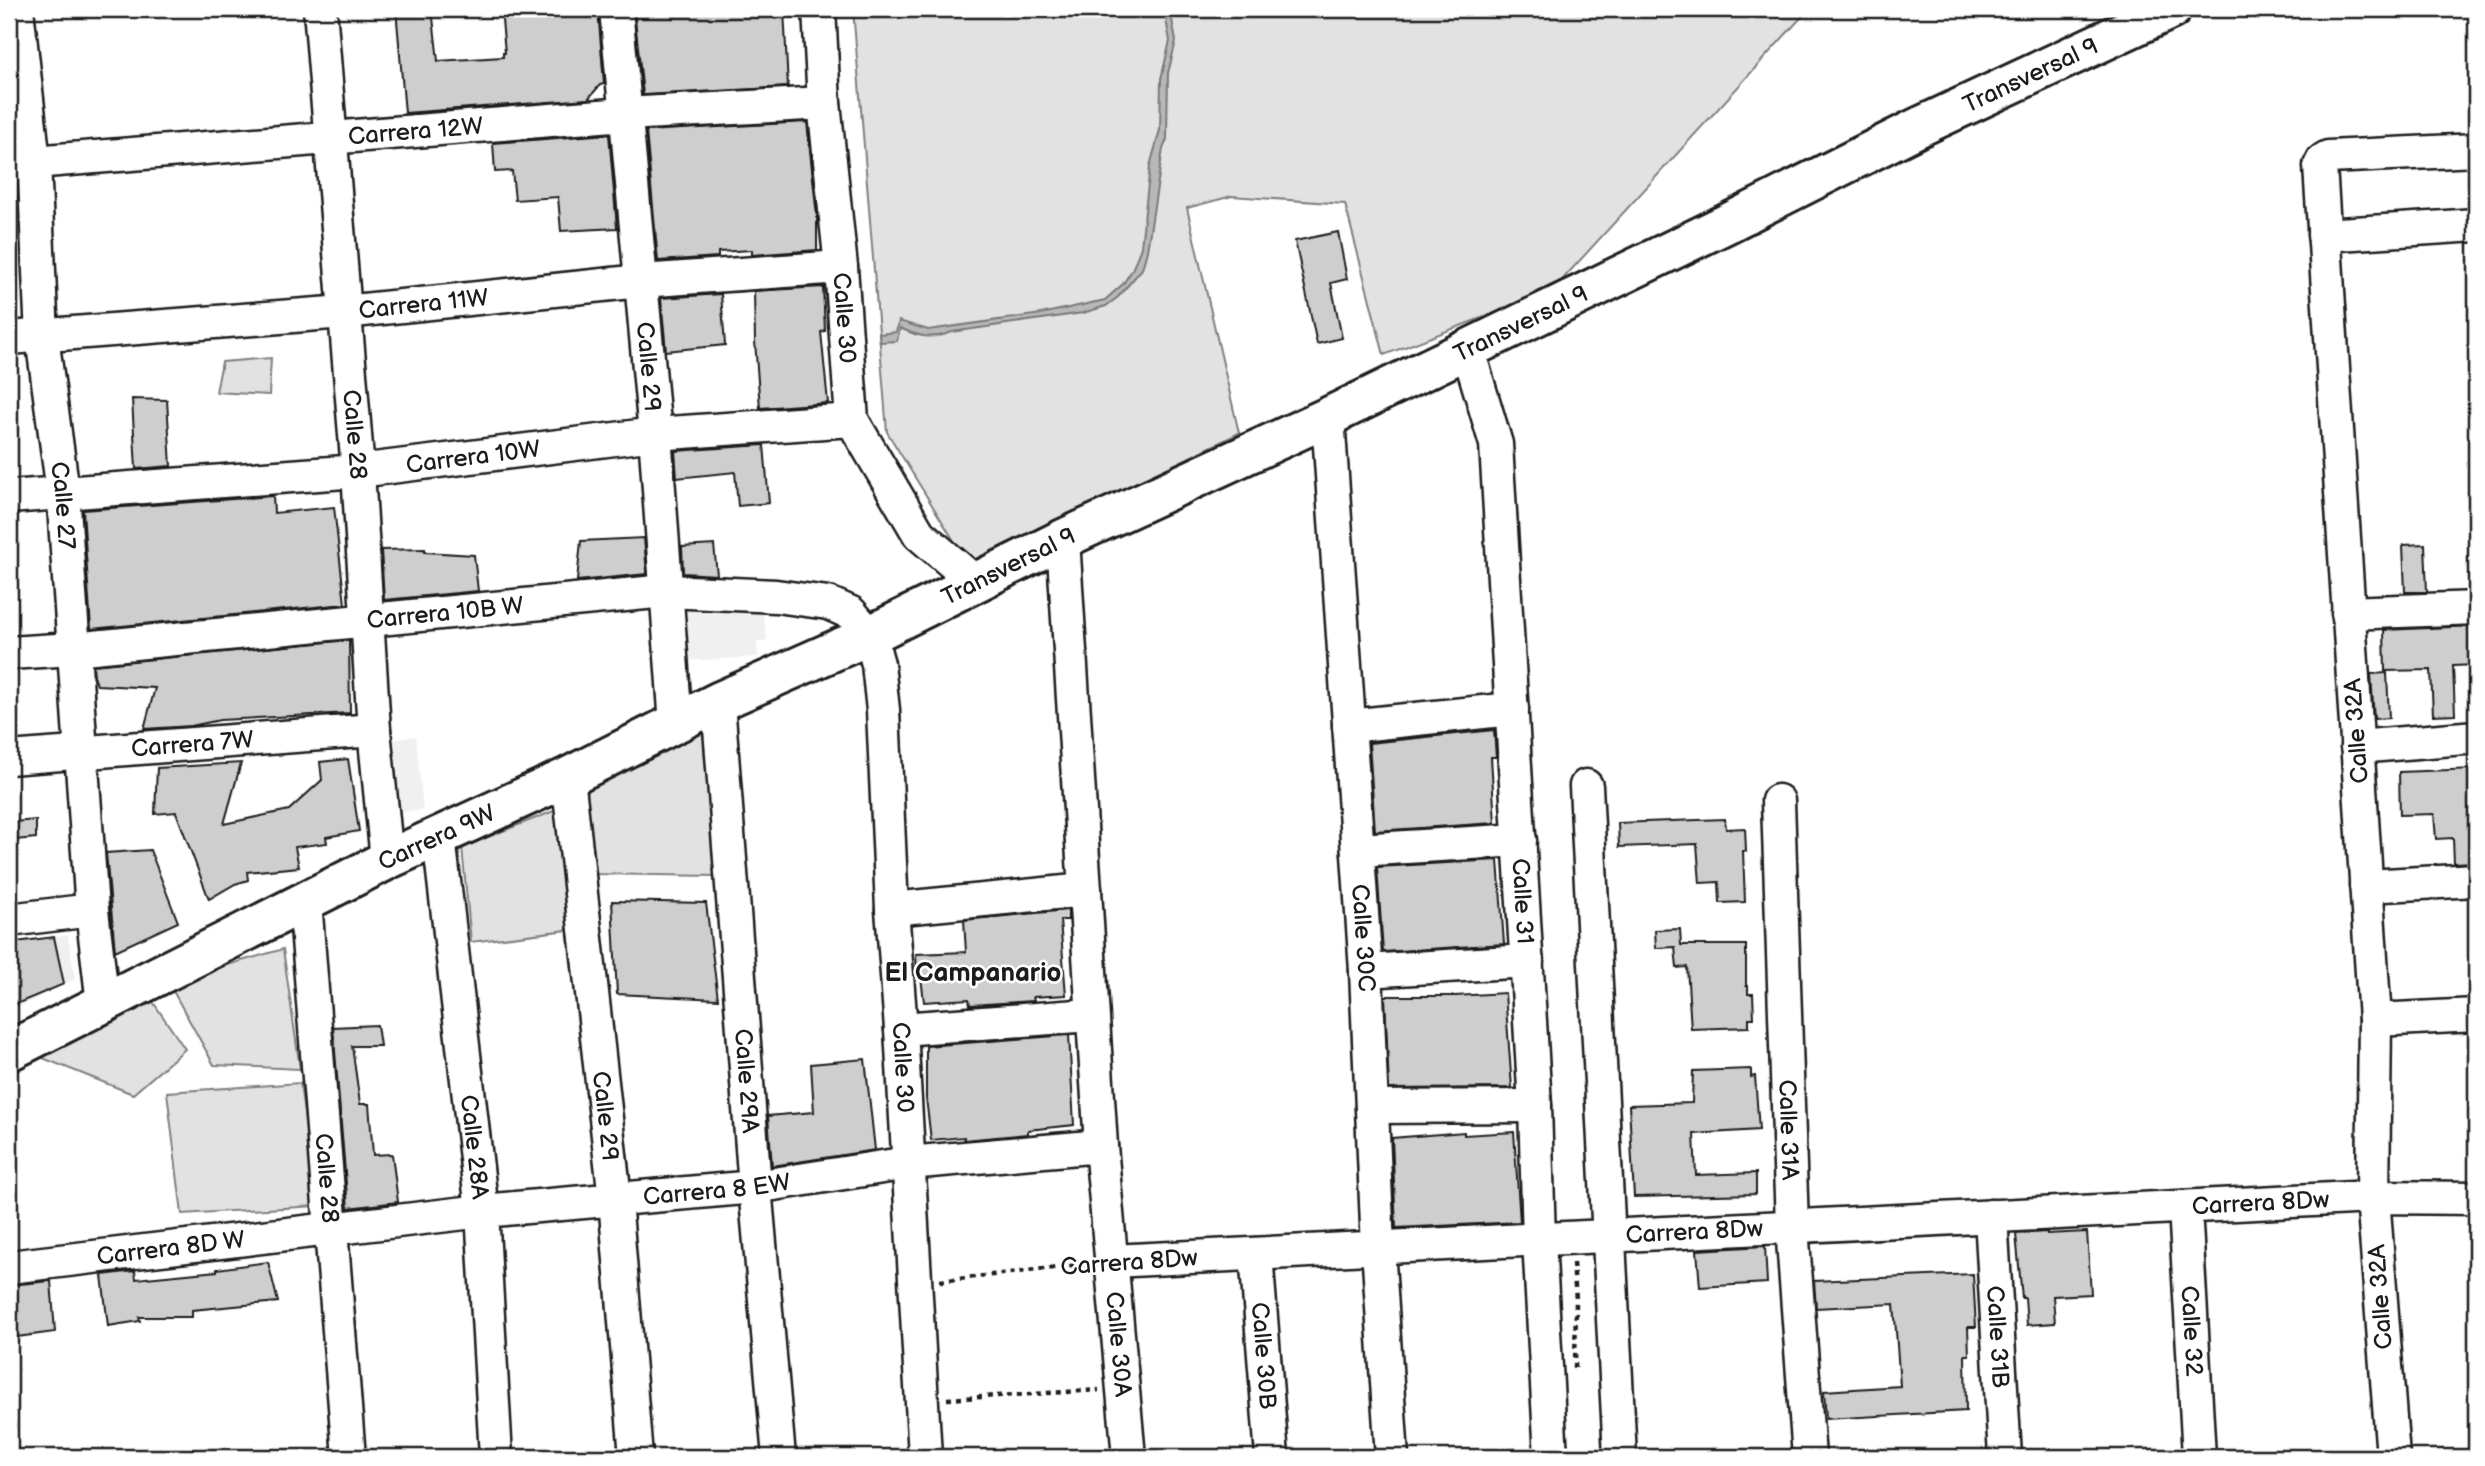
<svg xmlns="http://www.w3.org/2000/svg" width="2485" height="1466" font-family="'Balsamiq Sans',sans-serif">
  <rect width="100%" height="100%" fill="#fff"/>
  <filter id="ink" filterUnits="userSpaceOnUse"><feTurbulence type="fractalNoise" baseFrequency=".0143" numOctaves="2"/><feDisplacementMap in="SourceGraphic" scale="14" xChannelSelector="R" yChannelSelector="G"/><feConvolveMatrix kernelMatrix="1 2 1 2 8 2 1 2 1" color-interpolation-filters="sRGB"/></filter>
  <g filter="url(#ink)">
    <g fill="#f0f0f0">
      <polygon points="761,600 767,640 757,642 758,657 682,661 679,604"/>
      <polygon points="416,736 423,810 398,812 392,740"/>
      <polygon points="68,935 75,979 9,1012 9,943"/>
    </g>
    <g fill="#e2e2e2" stroke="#7f7f7f" stroke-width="2">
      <polygon points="853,9 1809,9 1552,291 1384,355 1345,204 1232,196 1187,208 1239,433 969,565 887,432"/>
      <polygon points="271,358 269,395 216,392 222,362"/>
      <polygon points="702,716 716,876 596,874 586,788"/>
      <polygon points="571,801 567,930 471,942 462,847 554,811"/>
      <polygon points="283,949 300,1069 214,1065 163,973 183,978"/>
      <polygon points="151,999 185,1049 133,1094 30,1053"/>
      <polygon points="300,1083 316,1206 182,1214 167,1092"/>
    </g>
    <path fill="#b8b8b8" stroke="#7a7a7a" stroke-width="2" d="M1164 9H1170L1176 41 1168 73 1167 139 1163 149 1147 251 1142 269 1118 297 1106 306 1083 313 952 332C932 340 919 337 900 328L897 341 880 342 879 334 896 332 899 321 928 330 1041 314 1105 300 1123 284 1132 270 1141 247 1150 166 1160 130 1161 79 1170 41Z"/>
    <g fill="#cecece" stroke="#1c1c1c" stroke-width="2">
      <polygon points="396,9 432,9 438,61 503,57 503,53 505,53 501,9 598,9 604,84 600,85 588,99 405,113"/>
      <polygon points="634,9 784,9 788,87 643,95"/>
      <polygon points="807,122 817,217 817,250 752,255 752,250 718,252 718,257 658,261 646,131"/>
      <polygon points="609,134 617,228 561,231 558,197 515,200 512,171 495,172 493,143"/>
      <polygon points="1338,232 1347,279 1331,283 1342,338 1317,344 1295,241"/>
      <polygon points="823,287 825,331 821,332 828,403 760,408 755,341 754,291"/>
      <polygon points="721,294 725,345 666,351 661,298"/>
      <polygon points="132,399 167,400 171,466 136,469"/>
      <polygon points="764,445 769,503 738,506 735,472 677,478 675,451"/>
      <polygon points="273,496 274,513 334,507 345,604 91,629 83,510"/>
      <polygon points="644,538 647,574 577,581 581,541"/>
      <polygon points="2425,544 2427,592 2405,592 2403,545"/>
      <polygon points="714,545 717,575 683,573 682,547"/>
      <polygon points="425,549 425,552 474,555 478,591 384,600 381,550"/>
      <polygon points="2475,626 2476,665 2453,666 2455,714 2433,715 2431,670 2385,671 2384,630"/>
      <polygon points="349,640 350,713 220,720 191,726 144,729 155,688 97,685 94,676 93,665"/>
      <polygon points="2387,673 2389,718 2374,719 2371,674"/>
      <polygon points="1494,730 1496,757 1491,757 1495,823 1375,831 1369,743"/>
      <polygon points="348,759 359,831 326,837 327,843 295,847 299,867 247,872 248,880 235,884 209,899 176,812 155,814 157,768 241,763 224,824 289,810 322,780 320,762"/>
      <polygon points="2476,769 2476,862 2454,863 2453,838 2436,839 2434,814 2400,815 2399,772"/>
      <polygon points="1725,819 1726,829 1745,828 1746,851 1743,851 1745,902 1720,903 1719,882 1700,883 1697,844 1619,847 1618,823"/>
      <polygon points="36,820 36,838 15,840 13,822"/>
      <polygon points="150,850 178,922 115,951 106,853"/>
      <polygon points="1498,860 1504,944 1383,952 1377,867"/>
      <polygon points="612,901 706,903 718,999 617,994"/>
      <polygon points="1068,910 1068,920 1060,920 1066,995 1033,997 1034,1001 970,1005 969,999 924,1002 921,977 917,977 916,954 966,952 964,920"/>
      <polygon points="1680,929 1681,945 1746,945 1746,986 1748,986 1748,994 1753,994 1754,1018 1749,1018 1749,1027 1691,1029 1687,967 1677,968 1675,947 1656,948 1655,930"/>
      <polygon points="54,937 64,984 9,1007 9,943"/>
      <polygon points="1505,993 1512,1088 1389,1089 1385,996 1455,996"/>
      <polygon points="377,1025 380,1046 352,1046 360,1104 369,1104 373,1155 392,1154 398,1202 348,1208 333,1027"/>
      <polygon points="1069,1035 1074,1125 1028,1130 1028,1134 964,1140 964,1137 931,1140 926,1098 926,1046"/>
      <polygon points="865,1059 875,1150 772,1166 768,1116 814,1112 811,1064"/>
      <polygon points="1751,1069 1751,1077 1755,1076 1759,1130 1694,1134 1696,1175 1756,1173 1756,1194 1634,1197 1629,1105 1692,1103 1693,1071"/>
      <polygon points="1464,1132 1464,1135 1514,1132 1520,1222 1396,1228 1392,1138"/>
      <polygon points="2047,1232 2047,1234 2087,1232 2091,1294 2053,1296 2055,1323 2027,1325 2025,1298 2022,1298 2016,1234"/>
      <polygon points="1765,1246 1767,1283 1700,1287 1697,1250"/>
      <polygon points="268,1262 278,1302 192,1310 192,1317 139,1317 140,1321 108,1326 102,1275 135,1271 136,1279 217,1271 217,1269"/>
      <polygon points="1973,1274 1976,1327 1968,1327 1969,1355 1965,1355 1966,1411 1826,1419 1824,1391 1900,1386 1894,1304 1816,1308 1814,1281"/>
      <polygon points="51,1281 55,1332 9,1338 9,1285"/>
    </g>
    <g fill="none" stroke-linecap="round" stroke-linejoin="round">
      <g stroke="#1c1c1c" stroke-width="37">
        <g id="minor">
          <path id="s1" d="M17 9 34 162 42 337 63 492 92 910 103 1004"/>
          <path id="s2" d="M320 9 358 471 374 730 387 860"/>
          <path id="s3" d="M616 9 655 434 676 725"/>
          <path id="s4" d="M819 9 824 103 841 267 852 420 919 534 976 583"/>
          <path id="s5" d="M9 164 625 114 824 103"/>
          <polyline points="2324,235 2476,225"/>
          <path id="s6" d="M9 338 344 312 641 281 841 267"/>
          <path id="s7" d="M1468 350 1496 444 1535 1106 1539 1240 1551 1457"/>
          <path id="s8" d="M1328 417 1366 971 1378 1248 1392 1457"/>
          <path id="s9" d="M9 497 358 471 655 434 852 420"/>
          <path id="s10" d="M1063 539 1101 1146 1129 1457"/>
          <polyline points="2348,613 2476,608"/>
          <path id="s11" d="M9 653 73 649 666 591 776 596 828 603 851 613 870 635 878 664 883 710 892 909 901 1029 925 1457"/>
          <path id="s12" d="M718 702 755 1187 779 1457"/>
          <polyline points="1349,726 1512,709"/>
          <polyline points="2357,747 2476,737"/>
          <path id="s13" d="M9 758 374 730"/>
          <path id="s14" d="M568 777 615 1199 636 1457"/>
          <polyline points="1586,786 1620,1457"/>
          <path id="s15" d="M1778 801 1792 1227 1809 1457"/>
          <path id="s16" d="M439 837 482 1211 496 1457"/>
          <polyline points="1358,850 1520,840"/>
          <polyline points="2366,886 2476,880"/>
          <path id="s17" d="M305 901 349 1457"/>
          <polyline points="892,909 1085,890"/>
          <polyline points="9,920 92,910"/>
          <polyline points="1366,971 1527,961"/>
          <polyline points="2375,1020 2476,1015"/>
          <polyline points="901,1029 1091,1015"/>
          <polyline points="1372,1107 1535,1106"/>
          <path id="s18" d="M2185 1207 2199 1457"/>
          <path id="s19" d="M1991 1216 2005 1457"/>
          <path id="s20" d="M1256 1254 1272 1457"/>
          <path id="s21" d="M1112 1261 2373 1197 2476 1198"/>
          <path id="s22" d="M9 1267 482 1211 755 1187 908 1163 1101 1146"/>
          <polyline points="2393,1457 2373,1197 2375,1020 2320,166 2323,160 2328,157 2476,150"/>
        </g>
      </g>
      <g stroke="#1c1c1c" stroke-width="44">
        <g id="major">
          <path id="s23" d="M9 1051 387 860 568 777 718 702 870 635 1063 539 1328 417 1728 223 1917 128 2172 9"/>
        </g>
      </g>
      <g stroke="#1c1c1c" stroke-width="4.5" stroke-dasharray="5 5" stroke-linecap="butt">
        <polyline points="1573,1263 1576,1299 1575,1369"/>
        <polyline points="940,1281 1088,1264"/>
        <polyline points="947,1399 1099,1390"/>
      </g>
      <use href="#minor" stroke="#fff" stroke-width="32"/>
      <use href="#major" stroke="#fff" stroke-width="38"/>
    </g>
  </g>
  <g text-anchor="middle" stroke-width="5" stroke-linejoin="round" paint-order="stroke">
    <g font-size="24" fill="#1c1c1c" stroke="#fff">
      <text dy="8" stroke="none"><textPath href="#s23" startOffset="2245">Transversal 9</textPath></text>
      <text dy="8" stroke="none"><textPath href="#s5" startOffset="408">Carrera 12W</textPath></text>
      <text dy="8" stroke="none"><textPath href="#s6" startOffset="416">Carrera 11W</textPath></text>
      <text dy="8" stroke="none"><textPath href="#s4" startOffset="310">Calle 30</textPath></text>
      <text dy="8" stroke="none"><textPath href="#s23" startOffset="1678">Transversal 9</textPath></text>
      <text dy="8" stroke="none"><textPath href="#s3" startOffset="359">Calle 29</textPath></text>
      <text dy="8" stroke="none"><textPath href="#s2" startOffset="427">Calle 28</textPath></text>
      <text dy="8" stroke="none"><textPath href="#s9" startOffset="466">Carrera 10W</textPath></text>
      <text dy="8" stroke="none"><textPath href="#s1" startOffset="499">Calle 27</textPath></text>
      <text dy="8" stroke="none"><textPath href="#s23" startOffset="1111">Transversal 9</textPath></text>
      <text dy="8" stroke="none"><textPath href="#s11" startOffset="438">Carrera 10B W</textPath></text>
      <text transform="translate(2356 731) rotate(-94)" y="8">Calle 32A</text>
      <text dy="8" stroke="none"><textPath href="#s13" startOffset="184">Carrera 7W</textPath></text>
      <text dy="8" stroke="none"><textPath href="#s23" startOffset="478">Carrera 9W</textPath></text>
      <text dy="8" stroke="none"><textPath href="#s7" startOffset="556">Calle 31</textPath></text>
      <text dy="8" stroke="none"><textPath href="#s8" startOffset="522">Calle 30C</textPath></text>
      <text dy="8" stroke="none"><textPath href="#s11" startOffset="1311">Calle 30</textPath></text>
      <text dy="8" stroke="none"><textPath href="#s12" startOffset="380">Calle 29A</textPath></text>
      <text dy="8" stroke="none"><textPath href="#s14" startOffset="341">Calle 29</textPath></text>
      <text dy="8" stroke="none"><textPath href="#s15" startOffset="329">Calle 31A</textPath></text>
      <text dy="8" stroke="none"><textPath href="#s16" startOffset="312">Calle 28A</textPath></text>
      <text dy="8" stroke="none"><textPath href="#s17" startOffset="278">Calle 28</textPath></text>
      <text dy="8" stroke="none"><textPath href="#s22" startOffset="712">Carrera 8 EW</textPath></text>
      <text dy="8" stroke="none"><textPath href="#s21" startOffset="1150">Carrera 8Dw</textPath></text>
      <text dy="8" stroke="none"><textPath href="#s21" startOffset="583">Carrera 8Dw</textPath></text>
      <text dy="8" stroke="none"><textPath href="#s22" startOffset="163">Carrera 8D W</textPath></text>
      <text transform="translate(1129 1262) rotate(-4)" y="8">Carrera 8Dw</text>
      <text transform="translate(2380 1297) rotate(-94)" y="8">Calle 32A</text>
      <text dy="8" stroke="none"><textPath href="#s18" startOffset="124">Calle 32</textPath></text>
      <text dy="8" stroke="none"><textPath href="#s19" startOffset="121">Calle 31B</textPath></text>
      <text dy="8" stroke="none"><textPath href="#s10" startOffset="807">Calle 30A</textPath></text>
      <text dy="8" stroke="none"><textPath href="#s20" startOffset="102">Calle 30B</textPath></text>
    </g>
    <g font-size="26" font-weight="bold" fill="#1c1c1c" stroke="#fff">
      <text x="973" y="981">El Campanario</text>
    </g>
  </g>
  <rect width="2485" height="1466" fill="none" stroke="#fff" stroke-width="35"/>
  <rect x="18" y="18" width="2450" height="1431" fill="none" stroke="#1c1c1c" stroke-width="2.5" filter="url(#ink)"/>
</svg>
